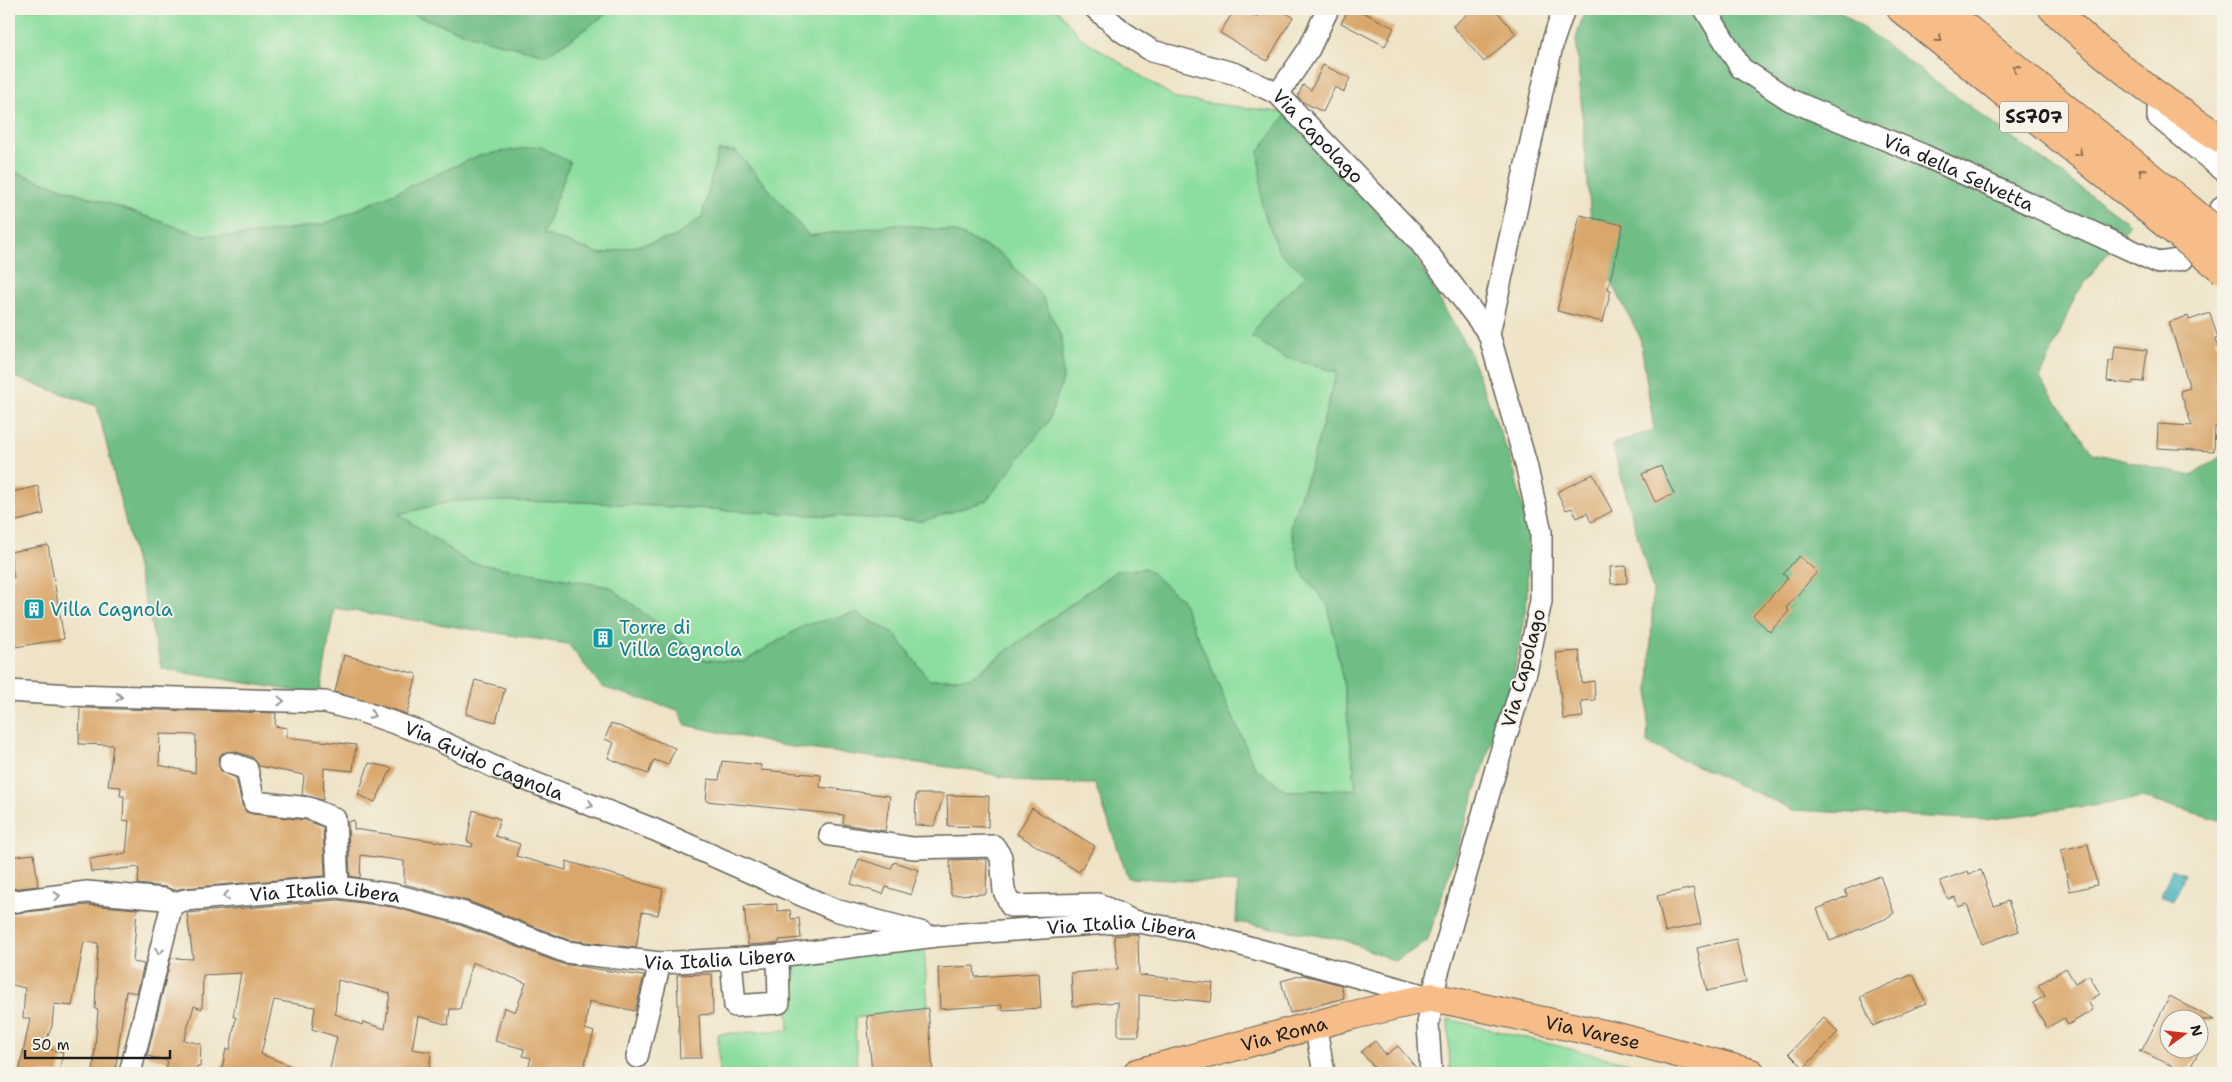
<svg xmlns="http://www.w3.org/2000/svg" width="2232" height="1082" font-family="'Shantell Sans',sans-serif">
  <rect width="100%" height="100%" fill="#f7f3e8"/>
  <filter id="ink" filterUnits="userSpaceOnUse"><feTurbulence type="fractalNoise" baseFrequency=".02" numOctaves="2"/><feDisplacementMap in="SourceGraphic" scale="10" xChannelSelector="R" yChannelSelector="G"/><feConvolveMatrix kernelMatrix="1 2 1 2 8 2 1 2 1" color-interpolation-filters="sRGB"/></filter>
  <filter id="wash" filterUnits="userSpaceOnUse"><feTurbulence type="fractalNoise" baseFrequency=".0096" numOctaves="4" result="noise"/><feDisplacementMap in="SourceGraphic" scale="20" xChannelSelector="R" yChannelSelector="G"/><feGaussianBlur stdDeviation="1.12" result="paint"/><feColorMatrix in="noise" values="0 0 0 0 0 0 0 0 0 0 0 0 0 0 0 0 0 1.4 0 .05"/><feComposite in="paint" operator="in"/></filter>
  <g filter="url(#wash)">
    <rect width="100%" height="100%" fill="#eee3c6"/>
    <g fill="#8bde9f" stroke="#547d5e">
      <polygon points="9,9 397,9 479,38 546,55 571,39 613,9 1057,9 1080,37 1177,99 1287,113 1278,251 1306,275 1264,316 1283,357 1337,372 1311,466 1290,526 1301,571 1328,606 1344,687 1356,789 1286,791 1255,768 1181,599 1116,571 970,678 929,680 895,634 805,625 743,662 705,660 610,587 468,562 399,514 453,501 582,502 923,521 1042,296 1001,254 955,232 897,224 809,236 736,151 718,151 702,217 675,237 601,254 543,234 570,162 480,155 325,224 239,236 200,235 9,170"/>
      <polygon points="924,944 928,1008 855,1018 857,1073 719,1073 718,1034 789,1030 786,963"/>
      <polygon points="1448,1019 1669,1073 1450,1073"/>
    </g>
    <g fill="#70bd86" stroke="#466c51">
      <polygon points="397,9 613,9 571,39 546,55 479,38"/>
      <polygon points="1585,9 1837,9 2130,224 2075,296 2040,379 2093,453 2191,476 2223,455 2223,821 2142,798 1986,820 1794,810 1647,743 1653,591 1612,444 1654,430 1640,337 1593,246 1576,39"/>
      <polygon points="1287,113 1410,248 1469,351 1513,466 1528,533 1527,600 1514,672 1427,942 1395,961 1344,940 1236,922 1238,883 1128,878 1095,784 1031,783 972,770 785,746 686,725 678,710 602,687 568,644 334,608 320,695 162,669 97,406 9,375 9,170 200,235 239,236 325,224 480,155 539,146 570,162 543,234 601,254 675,237 702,217 718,151 736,151 809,236 897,224 955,232 1001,254 1042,296 1062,339 1063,380 1048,422 986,501 923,521 582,502 453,501 399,514 468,562 610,587 705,660 743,662 805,625 856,613 895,634 929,680 970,678 1116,571 1146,568 1181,599 1255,768 1287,791 1356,789 1344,687 1328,606 1301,571 1290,526 1311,466 1337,372 1283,357 1251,336 1264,316 1306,275 1278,251 1262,207 1259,151"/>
    </g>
    <polygon fill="#42b1bd" stroke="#2f666c" points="2172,869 2185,874 2174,901 2161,896"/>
    <g id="blocks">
      <g fill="#d9a76c" fill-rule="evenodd">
        <polygon points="1235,9 1241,9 1256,18 1261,9 1279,9 1293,17 1267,61 1220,33"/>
        <polygon points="1349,9 1357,9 1394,28 1385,46 1341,23"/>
        <polygon points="1473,9 1495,9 1516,34 1484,62 1453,26"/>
        <polygon points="1323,65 1350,78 1344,92 1335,87 1323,112 1303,102 1298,96 1303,85 1311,90"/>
        <polygon points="1580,215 1623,225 1608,289 1611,290 1603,322 1557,311"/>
        <polygon points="2210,313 2218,338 2215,339 2223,365 2223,424 2215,427 2214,451 2157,448 2158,424 2192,426 2180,391 2190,388 2169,322 2188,316 2189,320"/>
        <polygon points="2115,346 2147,350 2143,382 2133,381 2132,384 2107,381 2109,361 2113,361"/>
        <polygon points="1661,466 1674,494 1655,502 1642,474"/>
        <polygon points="1593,474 1612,511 1591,522 1587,513 1577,518 1572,508 1566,510 1557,492"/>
        <polygon points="38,486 44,514 13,522 9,493"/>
        <polygon points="48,545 64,639 9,648 9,579 14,578 10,552"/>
        <polygon points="1799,556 1817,572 1786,608 1789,611 1770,632 1753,616 1788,578 1783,574"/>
        <polygon points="1626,566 1627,583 1611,584 1610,567"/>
        <polygon points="1579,651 1582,683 1594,681 1595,700 1581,701 1583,717 1563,719 1556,653"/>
        <polygon points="344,655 417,674 407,714 335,692"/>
        <polygon points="475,680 505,688 496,722 466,714"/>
        <path d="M80 708 276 713 275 726 287 728 286 737 356 745 353 771 324 768 323 800 302 795 304 775 259 766 252 757 234 751 222 753 218 759 221 771 236 778 242 805 246 812 253 814 306 820 323 827 325 876 184 888 174 890 165 887 138 884 139 867 91 872 89 859 126 853 129 821 123 820 124 796H120L121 787 108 786 113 745 79 744ZM160 734 196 735 195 773 159 765Z"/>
        <polygon points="611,723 675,748 668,765 654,760 648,774 608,758 614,743 605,739"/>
        <polygon points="722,761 761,765 761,770 821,775 820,787 890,796 885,831 843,824 844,815 706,801 708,779 719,780"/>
        <polygon points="369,763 392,768 375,802 358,795"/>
        <polygon points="916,794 944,794 934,826 915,825"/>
        <polygon points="947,795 989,796 988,827 948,826"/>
        <polygon points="1032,808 1095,846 1079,872 1017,834"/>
        <polygon points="473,810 500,819 495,836 520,844 516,856 566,870 566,861 663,889 658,915 642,912 636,948 569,940 468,901 404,884 404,861 361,855 360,878 350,876 348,822 354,820 354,829 472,847 473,844 467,841"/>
        <polygon points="2088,844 2097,885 2070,891 2061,850"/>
        <polygon points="34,854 38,886 11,889 9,857"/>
        <polygon points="859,859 891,869 894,862 919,870 911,895 886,887 883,894 851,884"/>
        <polygon points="987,859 986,894 951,895 950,860"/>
        <polygon points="1981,870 1994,906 2008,901 2019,931 1982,944 1967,904 1958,907 1955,897 1948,899 1940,881 1968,871 1969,874"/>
        <polygon points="1880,876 1894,913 1885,919 1830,941 1817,909 1847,896 1845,890"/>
        <polygon points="1693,888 1701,924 1665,932 1657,896"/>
        <path d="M338 900 393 907 460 925 562 964 644 976 635 1011 589 1001 585 1029 594 1032 582 1073H527L531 1058 523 1056 524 1049 495 1041 504 1007 515 1012 526 983 472 962 460 1009H450L448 1025 418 1016 412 1049 431 1052 429 1073H329L337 1037 312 1029 315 1007 274 1000 261 1054 308 1073H221L226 1049 230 1050 236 1017H233L241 973 203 975 202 1009 194 1006 184 1040 201 1044 200 1067H197L196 1073H165L168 1061 147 1056 171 958 193 959 187 913ZM338 980 390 993 385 1029 363 1022 362 1025 335 1014Z"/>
        <polygon points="777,904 777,911 790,910 791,919 799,918 801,938 779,940 779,943 748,945 744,906"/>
        <polygon points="87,905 137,909 133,962 144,964 137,993 126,991 115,1073 93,1073 98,1010 95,1009 98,943 84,942 72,1006 54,1004 52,1026 43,1048 63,1052 59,1073 19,1073 30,1018 23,1018 25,988 9,984 9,914"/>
        <polygon points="1134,934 1138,935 1139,975 1213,983 1211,1002 1139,995 1139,1036 1118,1036 1118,1002 1073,1006 1071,973 1118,969 1114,936"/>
        <polygon points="1736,939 1746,982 1707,991 1697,948"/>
        <polygon points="974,966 975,977 1039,973 1041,1008 1002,1010 1002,1005 940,1009 938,968"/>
        <polygon points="2066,968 2075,983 2089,975 2100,994 2088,1001 2093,1010 2068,1025 2064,1018 2047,1028 2033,1003 2045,996 2038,985"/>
        <polygon points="712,974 713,1014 699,1015 701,1058 680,1058 677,975"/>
        <polygon points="1913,974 1926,1003 1873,1026 1860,997"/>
        <polygon points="1303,975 1341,985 1344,998 1290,1013 1281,981"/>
        <polygon points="2170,996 2214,1020 2170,1020 2170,1050 2200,1050 2187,1073 2139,1050 2142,1050"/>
        <polygon points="928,1008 933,1073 872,1073 867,1016"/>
        <polygon points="1824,1017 1838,1032 1804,1068 1789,1053"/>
        <polygon points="1375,1041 1386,1055 1398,1046 1418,1070 1418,1073 1379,1073 1361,1052"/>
      </g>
    </g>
  </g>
  <g filter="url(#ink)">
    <use href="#blocks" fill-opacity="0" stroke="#666258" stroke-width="1"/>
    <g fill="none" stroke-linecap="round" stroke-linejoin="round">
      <g stroke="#666258" stroke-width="24">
        <g id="minor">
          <path id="s1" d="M1096 9 1123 32 1152 51 1236 74 1278 94 1419 241 1489 334 1526 464 1541 532V601L1526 672 1497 765 1437 976 1428 1024 1431 1073"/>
          <path id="s2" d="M1705 9 1741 68 1790 100 1923 155 2159 263 2183 259 2223 206"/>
          <polyline points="1278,94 1309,49 1328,9"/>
          <polyline points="2163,102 2158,109 2158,117 2223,170"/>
          <polyline points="1489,334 1553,41 1564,9"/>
          <path id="s3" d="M9 691 70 695 325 702 363 712 426 734 496 768 655 830 835 910 924 933"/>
          <polyline points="230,763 247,769 254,802 309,808 335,819 338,887"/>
          <polyline points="830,835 913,848 994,846 1001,857 1004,891 1011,906 1098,904 1133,921"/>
          <polyline points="9,902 87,892 164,899 172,904"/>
          <path id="s4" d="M172 904 185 900 338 887 395 895 464 913 566 952 660 963 778 956 936 936 1133 921 1198 933 1430 997"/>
          <polyline points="731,959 735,1006 779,1003 778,956"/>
          <polyline points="1315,1025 1324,1073"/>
          <polyline points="637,1057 660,963"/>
          <polyline points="130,1073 172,904"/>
        </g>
      </g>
      <g stroke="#666258" stroke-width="30">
        <g id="major">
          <path d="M2053 9C2105 59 2162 101 2223 140"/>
          <path id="s5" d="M1137 1073 1349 1016 1432 997 1618 1037 1751 1073"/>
        </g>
      </g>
      <g stroke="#666258" stroke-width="30">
        <g id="highway">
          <polyline points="1901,9 2167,225"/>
          <polyline points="1943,9 2180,201"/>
        </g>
      </g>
      <use href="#minor" stroke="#fff" stroke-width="21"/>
      <use href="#major" stroke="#f7bd88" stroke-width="28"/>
      <use href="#highway" stroke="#f7bd88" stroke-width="28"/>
      <g stroke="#666258" stroke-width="30" stroke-linecap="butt">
        <g id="highway-bridge">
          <polyline points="2180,201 2223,237"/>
          <polyline points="2167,225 2223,270"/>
        </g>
      </g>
      <use href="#highway-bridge" stroke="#f7bd88" stroke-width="28"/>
    </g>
    <defs><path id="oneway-chevron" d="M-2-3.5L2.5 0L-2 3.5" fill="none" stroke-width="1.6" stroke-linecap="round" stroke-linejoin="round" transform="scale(1.25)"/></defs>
    <g stroke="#8a6c52">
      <use href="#oneway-chevron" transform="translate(1939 39) rotate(39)"/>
      <use href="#oneway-chevron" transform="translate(2016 68) rotate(-141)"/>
      <use href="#oneway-chevron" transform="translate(2079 153) rotate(39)"/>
      <use href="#oneway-chevron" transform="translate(2142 171) rotate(-141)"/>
    </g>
    <g stroke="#999">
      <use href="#oneway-chevron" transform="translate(119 697) rotate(2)"/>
      <use href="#oneway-chevron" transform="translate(281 701) rotate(1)"/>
      <use href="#oneway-chevron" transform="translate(372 715) rotate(20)"/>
      <use href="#oneway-chevron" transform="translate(590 805) rotate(22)"/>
      <use href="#oneway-chevron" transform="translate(57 896) rotate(-7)"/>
      <use href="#oneway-chevron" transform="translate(226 896) rotate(175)"/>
      <use href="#oneway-chevron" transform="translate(159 951) rotate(104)"/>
    </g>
  </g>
  <defs>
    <g id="building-square" transform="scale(1.125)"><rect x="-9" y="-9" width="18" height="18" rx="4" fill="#0f9aa8" stroke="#f7f3e8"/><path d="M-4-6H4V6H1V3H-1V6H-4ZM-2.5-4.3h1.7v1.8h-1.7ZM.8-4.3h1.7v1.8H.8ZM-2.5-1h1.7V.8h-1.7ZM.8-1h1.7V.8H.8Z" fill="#fff"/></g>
  </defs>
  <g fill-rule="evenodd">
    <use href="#building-square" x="34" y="609"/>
    <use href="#building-square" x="603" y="638"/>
  </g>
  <g text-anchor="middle" stroke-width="4" stroke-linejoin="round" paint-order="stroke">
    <rect fill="#f7f3e8" stroke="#5e5c59" stroke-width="1" x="2000" y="101.5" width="68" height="31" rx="4"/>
    <g font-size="18" font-weight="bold" fill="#1c1c1c">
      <text x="2034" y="123">SS707</text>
    </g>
    <g font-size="19" fill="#1c1c1c" stroke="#f7f3e8">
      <text dy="7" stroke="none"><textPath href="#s1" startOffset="262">Via Capolago</textPath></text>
      <text dy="7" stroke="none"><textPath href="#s2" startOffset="311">Via della Selvetta</textPath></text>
      <text transform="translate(1523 668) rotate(-75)" y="7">Via Capolago</text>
      <text dy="7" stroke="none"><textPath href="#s3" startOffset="486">Via Guido Cagnola</textPath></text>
      <text dy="7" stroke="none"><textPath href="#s4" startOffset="154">Via Italia Libera</textPath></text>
      <text dy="7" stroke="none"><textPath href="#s4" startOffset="964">Via Italia Libera</textPath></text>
      <text dy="7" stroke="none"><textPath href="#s4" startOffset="559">Via Italia Libera</textPath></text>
      <text dy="7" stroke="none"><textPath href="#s5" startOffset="469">Via Varese</textPath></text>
      <text dy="7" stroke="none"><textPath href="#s5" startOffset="152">Via Roma</textPath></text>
    </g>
    <g font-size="19" fill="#0d838f" stroke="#f7f3e8" text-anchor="start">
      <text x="50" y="616">Villa Cagnola</text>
      <text x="619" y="634">Torre di<tspan x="619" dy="22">Villa Cagnola</tspan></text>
    </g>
  </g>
  <rect width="2232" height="1082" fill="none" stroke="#f7f3e8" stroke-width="30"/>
  <g transform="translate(2184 1034) rotate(75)"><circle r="24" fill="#f7f3e8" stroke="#9f9d96"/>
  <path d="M0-4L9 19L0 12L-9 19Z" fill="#c8321e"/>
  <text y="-8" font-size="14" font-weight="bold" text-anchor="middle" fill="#1c1c1c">N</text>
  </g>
  <path d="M25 1050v8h145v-8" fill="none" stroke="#1c1c1c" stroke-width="2.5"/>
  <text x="32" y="1050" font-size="15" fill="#1c1c1c" stroke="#f7f3e8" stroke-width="4" paint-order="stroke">50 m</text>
</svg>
